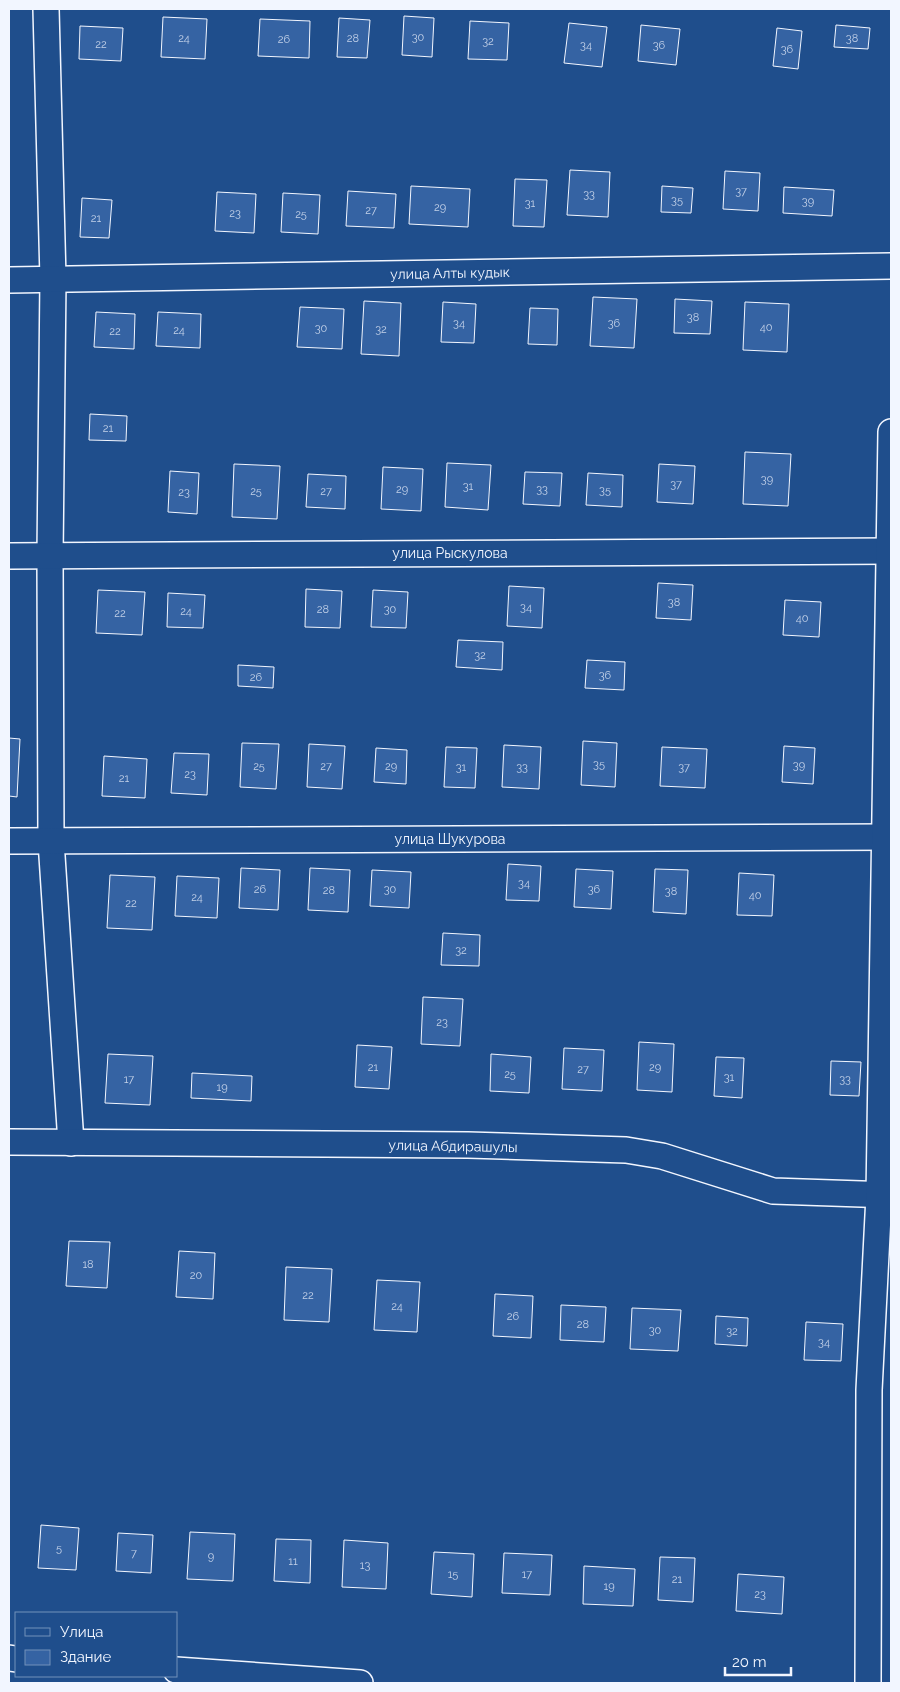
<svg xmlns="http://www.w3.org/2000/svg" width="900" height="1692" font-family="Raleway,sans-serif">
  <rect width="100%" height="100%" fill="#1f4e8c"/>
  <g fill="#3563a3" stroke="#f2f6ff">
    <polygon points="404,16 434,18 432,57 402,55"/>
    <polygon points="163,17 207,19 205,59 161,57"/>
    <polygon points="339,18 370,20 367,58 337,57"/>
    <polygon points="260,19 310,21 309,58 258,56"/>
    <polygon points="470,21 509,23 507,60 468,59"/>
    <polygon points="569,23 607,27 602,67 564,63"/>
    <polygon points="641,25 680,29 676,65 638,61"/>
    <polygon points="836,25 870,28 868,49 834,47"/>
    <polygon points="80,26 123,28 121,61 79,59"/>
    <polygon points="777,28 802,31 798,69 773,66"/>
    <polygon points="570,170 610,172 608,217 567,215"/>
    <polygon points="725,171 760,173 758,211 723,209"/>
    <polygon points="515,179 547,180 544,227 513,226"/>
    <polygon points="411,186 470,189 468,227 409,224"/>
    <polygon points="662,186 693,188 691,213 661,212"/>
    <polygon points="784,187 834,190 832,216 783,213"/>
    <polygon points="348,191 396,194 394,228 346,226"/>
    <polygon points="217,192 256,194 254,233 215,231"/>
    <polygon points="283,193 320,195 318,234 281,232"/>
    <polygon points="82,198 112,200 109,238 80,237"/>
    <polygon points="593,297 637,299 634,348 590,346"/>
    <polygon points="675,299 712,301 710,334 674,333"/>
    <polygon points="364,301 401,303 399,356 361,354"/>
    <polygon points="443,302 476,304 474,343 441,342"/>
    <polygon points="745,302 789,304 787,352 743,350"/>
    <polygon points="300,307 344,309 342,349 297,347"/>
    <polygon points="530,308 558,309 557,345 528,344"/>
    <polygon points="96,312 135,314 134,349 94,347"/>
    <polygon points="158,312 201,314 200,348 156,346"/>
    <polygon points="90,414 127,416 126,441 89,440"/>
    <polygon points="745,452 791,454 788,506 743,504"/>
    <polygon points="447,463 491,465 488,510 445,507"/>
    <polygon points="234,464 280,466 277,519 232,517"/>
    <polygon points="659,464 695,466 693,504 657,502"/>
    <polygon points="383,467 423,469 421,511 381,509"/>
    <polygon points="170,471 199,473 197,514 168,512"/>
    <polygon points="525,472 562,473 560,506 523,504"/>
    <polygon points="588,473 623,475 622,507 586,505"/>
    <polygon points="308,474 346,476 345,509 306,507"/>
    <polygon points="658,583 693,585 691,620 656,618"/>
    <polygon points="509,586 544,588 542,628 507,626"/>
    <polygon points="306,589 342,591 340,628 305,627"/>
    <polygon points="98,590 145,592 142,635 96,633"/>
    <polygon points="373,590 408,592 406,628 371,627"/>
    <polygon points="168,593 205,595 203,628 167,627"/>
    <polygon points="785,600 821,602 819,637 783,635"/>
    <polygon points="458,640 503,642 502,670 456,667"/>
    <polygon points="587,660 625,662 624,690 585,688"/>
    <polygon points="238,665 274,667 273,688 238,686"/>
    <polygon points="9,738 20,739 17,797 9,796"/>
    <polygon points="583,741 617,743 615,787 581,785"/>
    <polygon points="242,743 279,744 276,789 240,787"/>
    <polygon points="309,744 345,746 342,789 307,787"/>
    <polygon points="504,745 541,747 539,789 502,787"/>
    <polygon points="784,746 815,748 813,784 782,782"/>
    <polygon points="446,747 477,748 475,788 444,787"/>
    <polygon points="662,747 707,749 705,788 660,786"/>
    <polygon points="376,748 407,750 406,784 374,782"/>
    <polygon points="174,753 209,754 207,795 171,793"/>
    <polygon points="104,756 147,759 145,798 102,796"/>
    <polygon points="508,864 541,866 539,901 506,900"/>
    <polygon points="241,868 280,870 278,910 239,908"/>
    <polygon points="310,868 350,870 348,912 308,910"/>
    <polygon points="576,869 613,871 611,909 574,907"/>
    <polygon points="655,869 688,870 686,914 653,912"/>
    <polygon points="372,870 411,872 409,908 370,906"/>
    <polygon points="739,873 774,875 772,916 737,915"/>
    <polygon points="110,875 155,877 152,930 107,928"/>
    <polygon points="177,876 219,878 217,918 175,916"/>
    <polygon points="443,933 480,935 479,966 441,965"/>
    <polygon points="423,997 463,999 460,1046 421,1044"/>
    <polygon points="639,1042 674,1044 672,1092 637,1090"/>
    <polygon points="357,1045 392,1047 389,1089 355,1087"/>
    <polygon points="564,1048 604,1050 602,1091 562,1089"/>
    <polygon points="108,1054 153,1056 150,1105 105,1103"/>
    <polygon points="491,1054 531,1057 529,1093 490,1091"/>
    <polygon points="716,1057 744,1058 742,1098 714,1096"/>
    <polygon points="831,1061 861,1062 859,1096 830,1095"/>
    <polygon points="192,1073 252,1076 251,1101 191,1098"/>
    <polygon points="69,1241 110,1242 107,1288 66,1286"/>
    <polygon points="179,1251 215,1253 213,1299 176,1297"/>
    <polygon points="286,1267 332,1269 329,1322 284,1320"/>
    <polygon points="377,1280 420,1282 417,1332 374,1330"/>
    <polygon points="495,1294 533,1296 531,1338 493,1336"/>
    <polygon points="561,1305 606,1307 604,1342 560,1340"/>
    <polygon points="632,1308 681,1310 678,1351 630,1349"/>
    <polygon points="716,1316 748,1318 747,1346 715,1344"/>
    <polygon points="806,1322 843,1324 841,1361 804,1360"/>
    <polygon points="41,1525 79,1528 76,1570 38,1568"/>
    <polygon points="190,1532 235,1534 233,1581 187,1579"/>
    <polygon points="118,1533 153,1535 151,1573 116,1571"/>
    <polygon points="276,1539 311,1540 310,1583 274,1581"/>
    <polygon points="344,1540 388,1543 386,1589 342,1587"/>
    <polygon points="434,1552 474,1554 472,1597 431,1594"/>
    <polygon points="504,1553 552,1555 550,1595 502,1593"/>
    <polygon points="660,1557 695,1558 693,1602 658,1600"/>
    <polygon points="584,1566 635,1569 633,1606 583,1604"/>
    <polygon points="738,1574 784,1577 782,1614 736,1611"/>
  </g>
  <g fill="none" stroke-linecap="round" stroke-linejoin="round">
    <g stroke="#f2f6ff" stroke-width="28">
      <g id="minor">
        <polyline points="46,9 53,279 50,556 51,841 71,1143"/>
        <polyline points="9,280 891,266"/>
        <polyline points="9,556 891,551"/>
        <polyline points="9,841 891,837"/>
        <polyline points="9,1142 468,1145 626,1150 662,1156 773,1191 891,1195"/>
        <polyline points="9,1658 16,1659"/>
        <polyline points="176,1670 360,1683"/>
        <polyline points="868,1683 869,1390 879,1196 891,432"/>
      </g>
    </g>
    <use href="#minor" stroke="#1f4e8c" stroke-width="25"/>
  </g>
  <g text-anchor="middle" stroke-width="4" stroke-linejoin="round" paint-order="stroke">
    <g font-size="11" fill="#c3d1e8">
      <text x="418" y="41">30</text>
      <text x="184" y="42">24</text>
      <text x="353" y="42">28</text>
      <text x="852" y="42">38</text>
      <text x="284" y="43">26</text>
      <text x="488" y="45">32</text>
      <text x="101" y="48">22</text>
      <text x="586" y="49">34</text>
      <text x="659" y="49">36</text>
      <text x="787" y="53">36</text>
      <text x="741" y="195">37</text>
      <text x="589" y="198">33</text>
      <text x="677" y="204">35</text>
      <text x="808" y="205">39</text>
      <text x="530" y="207">31</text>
      <text x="440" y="211">29</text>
      <text x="371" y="214">27</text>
      <text x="235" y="217">23</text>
      <text x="301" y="218">25</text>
      <text x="96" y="222">21</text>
      <text x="693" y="321">38</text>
      <text x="459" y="327">34</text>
      <text x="614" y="327">36</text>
      <text x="766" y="331">40</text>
      <text x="321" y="332">30</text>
      <text x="381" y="333">32</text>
      <text x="179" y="334">24</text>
      <text x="115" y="335">22</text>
      <text x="108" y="432">21</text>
      <text x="767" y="483">39</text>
      <text x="676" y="488">37</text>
      <text x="468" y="490">31</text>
      <text x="402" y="493">29</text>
      <text x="542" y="493">33</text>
      <text x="605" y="494">35</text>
      <text x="256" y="495">25</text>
      <text x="326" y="495">27</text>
      <text x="184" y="496">23</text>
      <text x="674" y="606">38</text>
      <text x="526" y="611">34</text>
      <text x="323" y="613">28</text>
      <text x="390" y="613">30</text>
      <text x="186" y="615">24</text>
      <text x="120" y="617">22</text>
      <text x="802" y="622">40</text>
      <text x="480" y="659">32</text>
      <text x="605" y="679">36</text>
      <text x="256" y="681">26</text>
      <text x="599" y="768">35</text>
      <text x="799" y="769">39</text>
      <text x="259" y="770">25</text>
      <text x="326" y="770">27</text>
      <text x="391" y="770">29</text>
      <text x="461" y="771">31</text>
      <text x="522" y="771">33</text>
      <text x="684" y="771">37</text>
      <text x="190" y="778">23</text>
      <text x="124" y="782">21</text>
      <text x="524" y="887">34</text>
      <text x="260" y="893">26</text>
      <text x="390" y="893">30</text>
      <text x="594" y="893">36</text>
      <text x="329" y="894">28</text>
      <text x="671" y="895">38</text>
      <text x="755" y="899">40</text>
      <text x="197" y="901">24</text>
      <text x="131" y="907">22</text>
      <text x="461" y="954">32</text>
      <text x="442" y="1026">23</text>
      <text x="373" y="1071">21</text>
      <text x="655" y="1071">29</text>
      <text x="583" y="1073">27</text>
      <text x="510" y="1078">25</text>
      <text x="729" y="1081">31</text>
      <text x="129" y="1083">17</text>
      <text x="845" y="1083">33</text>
      <text x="222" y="1091">19</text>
      <text x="88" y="1268">18</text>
      <text x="196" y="1279">20</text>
      <text x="308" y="1299">22</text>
      <text x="397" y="1310">24</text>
      <text x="513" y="1320">26</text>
      <text x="583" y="1328">28</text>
      <text x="655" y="1334">30</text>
      <text x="732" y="1335">32</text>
      <text x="824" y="1346">34</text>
      <text x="59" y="1552">5</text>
      <text x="134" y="1557">7</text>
      <text x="211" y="1560">9</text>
      <text x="293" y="1565">11</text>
      <text x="365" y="1569">13</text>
      <text x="453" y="1578">15</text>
      <text x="527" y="1578">17</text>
      <text x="677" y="1583">21</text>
      <text x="609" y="1590">19</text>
      <text x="760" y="1598">23</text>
    </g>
    <g font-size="14" fill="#f2f6ff" stroke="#1f4e8c">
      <text transform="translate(450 273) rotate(-1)" y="5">улица Алты кудык</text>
      <text x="450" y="558">улица Рыскулова</text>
      <text x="450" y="844">улица Шукурова</text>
      <text transform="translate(453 1146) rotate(1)" y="5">улица Абдирашулы</text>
    </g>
  </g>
  <rect width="900" height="1692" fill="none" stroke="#f2f6ff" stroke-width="20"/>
  <rect x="15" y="1612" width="162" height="65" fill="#1f4e8c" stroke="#7391ba"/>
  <rect x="25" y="1628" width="25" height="8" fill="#1f4e8c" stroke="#7391ba"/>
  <text x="60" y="1637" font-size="15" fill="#f2f6ff">Улица</text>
  <rect x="25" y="1650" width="25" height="15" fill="#3563a3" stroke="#7391ba"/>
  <text x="60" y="1662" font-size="15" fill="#f2f6ff">Здание</text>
  <path d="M725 1667v8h66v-8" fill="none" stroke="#f2f6ff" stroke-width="2.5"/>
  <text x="732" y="1667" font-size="15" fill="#f2f6ff" stroke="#1f4e8c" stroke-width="4" paint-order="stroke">20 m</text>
</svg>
